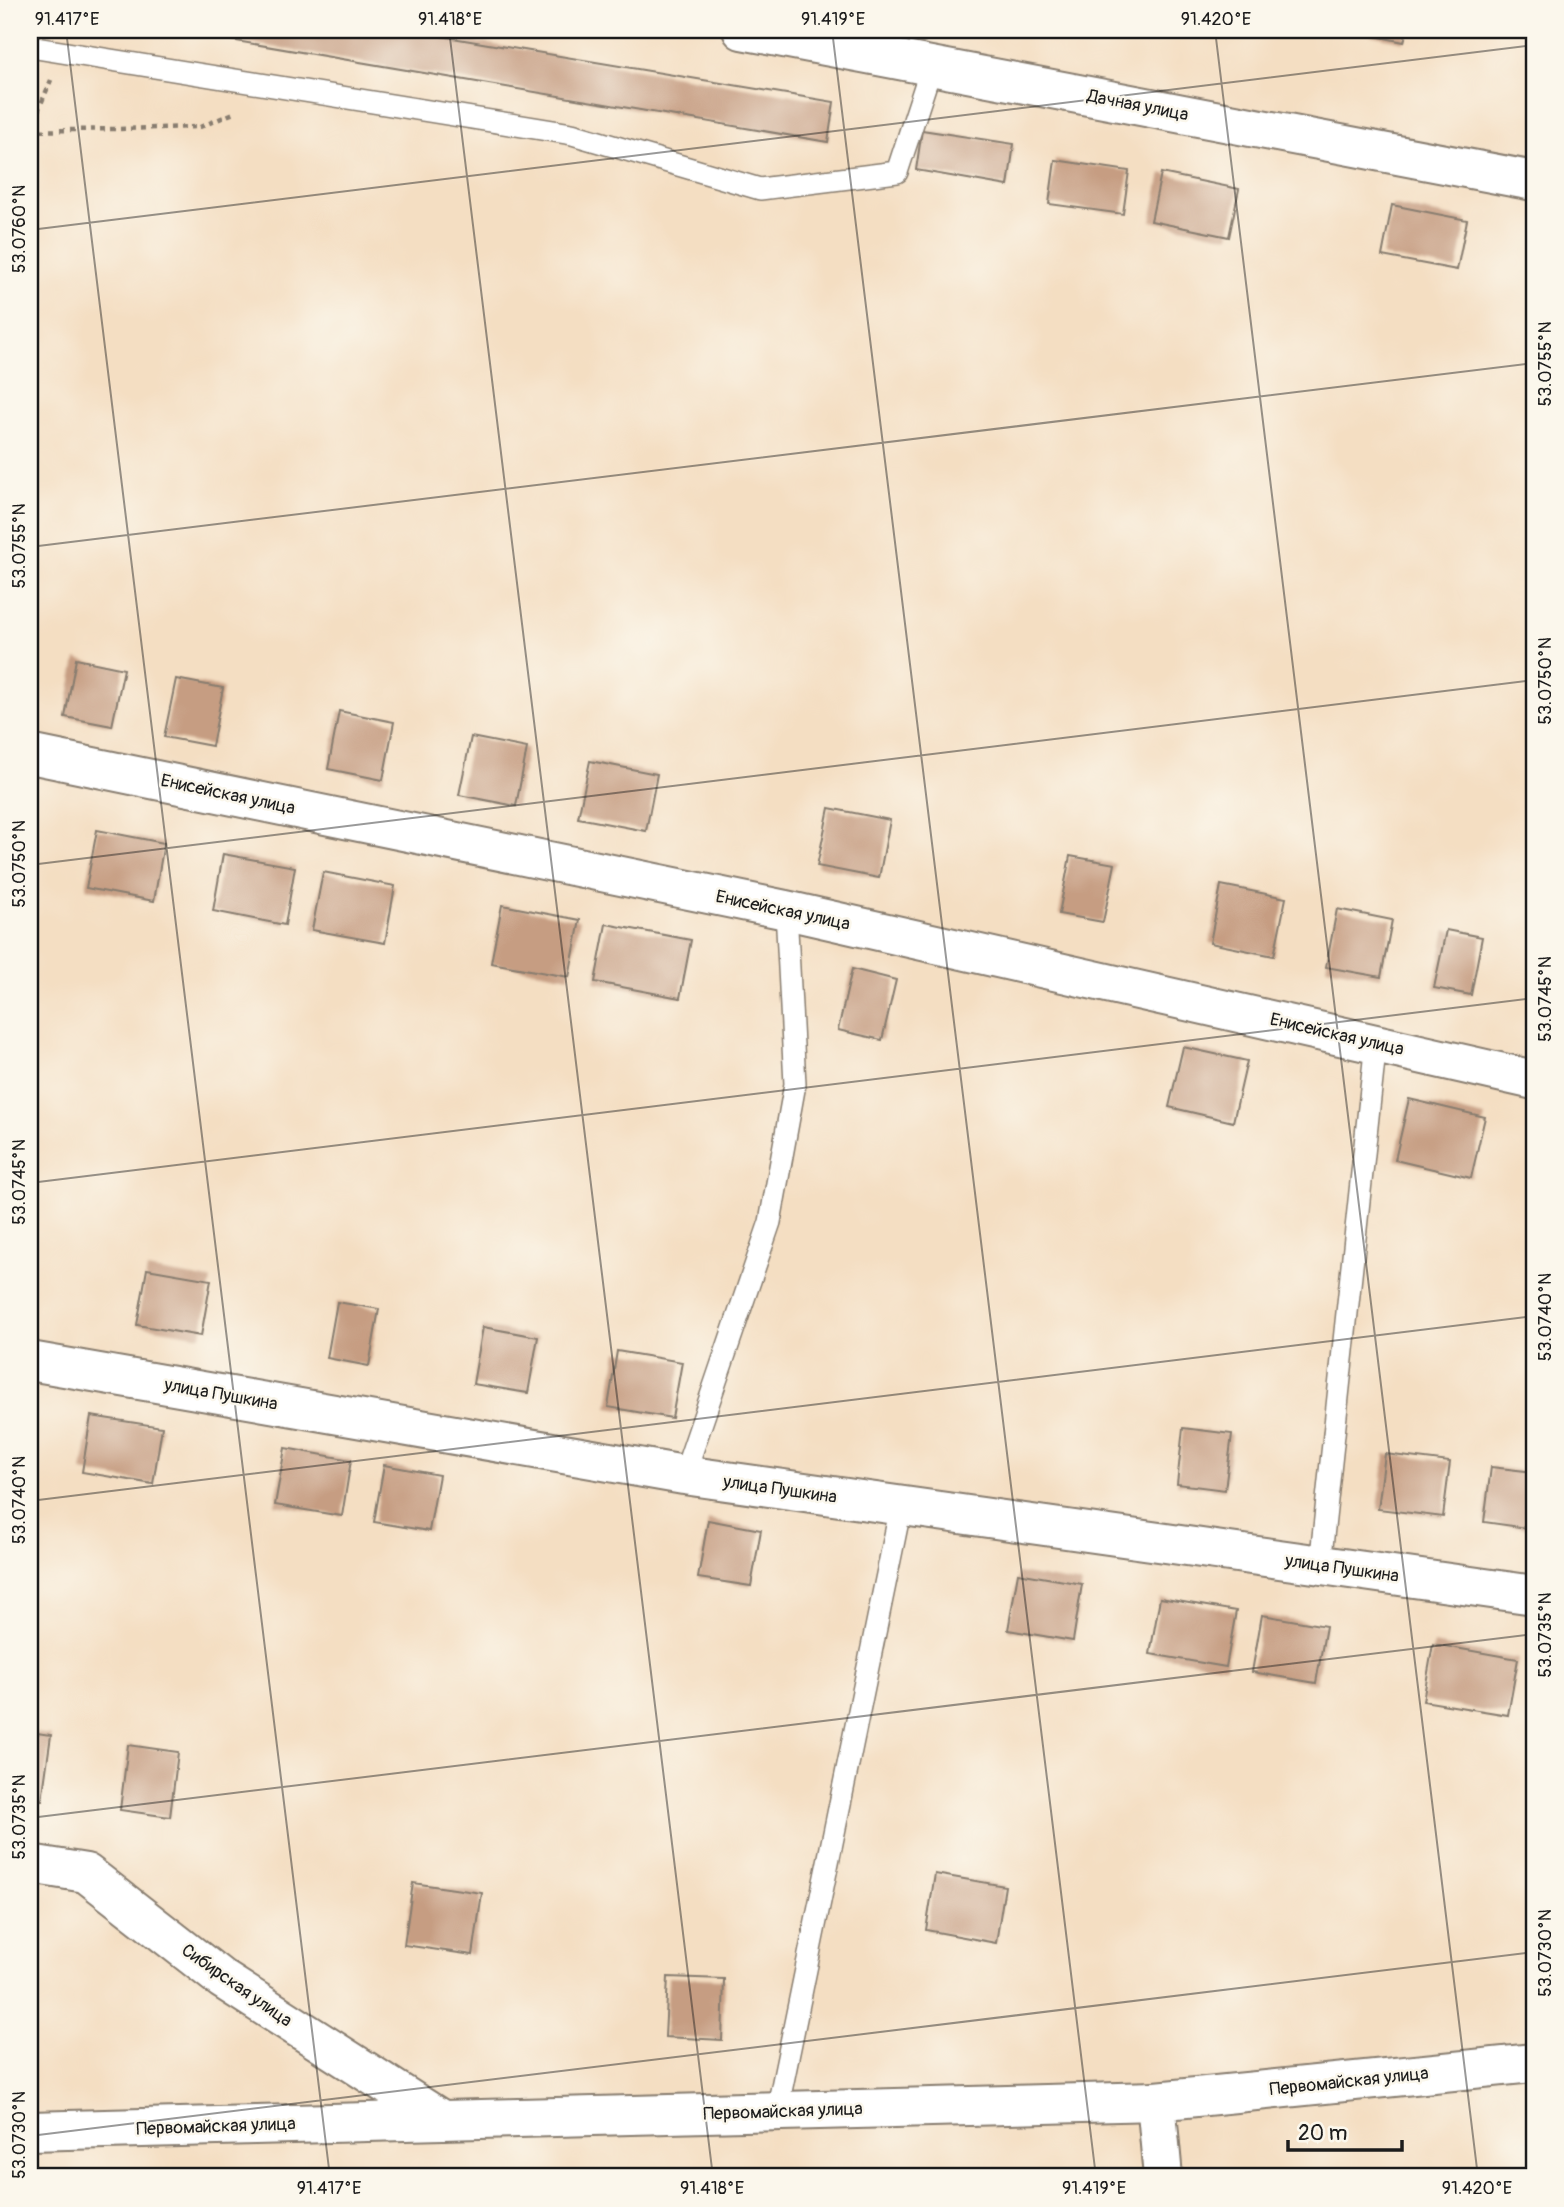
<svg xmlns="http://www.w3.org/2000/svg" width="1564" height="2207" font-family="Pangolin,sans-serif">
  <rect width="100%" height="100%" fill="#fbf7ec"/>
  <filter id="ink" filterUnits="userSpaceOnUse"><feTurbulence type="fractalNoise" baseFrequency=".0143" numOctaves="2"/><feDisplacementMap in="SourceGraphic" scale="14" xChannelSelector="R" yChannelSelector="G"/><feConvolveMatrix kernelMatrix="1 2 1 2 8 2 1 2 1" color-interpolation-filters="sRGB"/></filter>
  <filter id="wash" filterUnits="userSpaceOnUse"><feTurbulence type="fractalNoise" baseFrequency=".00686" numOctaves="4" result="noise"/><feDisplacementMap in="SourceGraphic" scale="28" xChannelSelector="R" yChannelSelector="G"/><feGaussianBlur stdDeviation="1.57" result="paint"/><feColorMatrix in="noise" values="0 0 0 0 0 0 0 0 0 0 0 0 0 0 0 0 0 1.4 0 .05"/><feComposite in="paint" operator="in"/></filter>
  <g filter="url(#wash)">
    <rect width="100%" height="100%" fill="#f4dec2"/>
    <g id="blocks">
      <g fill="#c69d82">
        <polygon points="172,30 405,30 834,102 828,142"/>
        <polygon points="1346,30 1407,30 1404,42"/>
        <polygon points="922,130 1014,144 1008,186 916,170"/>
        <polygon points="1055,160 1129,171 1123,214 1049,204"/>
        <polygon points="1161,173 1239,189 1229,237 1151,221"/>
        <polygon points="1392,205 1467,220 1457,270 1382,256"/>
        <polygon points="76,659 124,669 112,726 65,717"/>
        <polygon points="176,679 223,688 212,746 164,737"/>
        <polygon points="339,711 394,722 383,780 328,769"/>
        <polygon points="471,737 527,748 516,806 459,795"/>
        <polygon points="590,761 657,774 646,831 578,818"/>
        <polygon points="829,808 890,820 879,878 817,866"/>
        <polygon points="97,830 164,843 154,901 86,888"/>
        <polygon points="223,854 295,867 285,925 213,911"/>
        <polygon points="1070,856 1115,864 1103,922 1059,914"/>
        <polygon points="323,872 395,886 385,943 312,930"/>
        <polygon points="1221,885 1286,898 1274,956 1210,943"/>
        <polygon points="502,905 580,920 569,977 491,963"/>
        <polygon points="1337,909 1392,920 1381,977 1326,967"/>
        <polygon points="606,924 691,940 680,998 595,982"/>
        <polygon points="1446,930 1482,937 1471,995 1434,988"/>
        <polygon points="852,969 896,980 882,1040 838,1030"/>
        <polygon points="1183,1047 1247,1061 1233,1122 1169,1107"/>
        <polygon points="1409,1099 1485,1117 1471,1178 1395,1160"/>
        <polygon points="147,1269 211,1280 201,1336 137,1325"/>
        <polygon points="337,1302 379,1309 369,1366 327,1358"/>
        <polygon points="483,1327 538,1337 528,1393 473,1384"/>
        <polygon points="617,1351 682,1362 672,1418 608,1407"/>
        <polygon points="91,1416 162,1427 153,1484 82,1472"/>
        <polygon points="1183,1428 1232,1434 1225,1490 1177,1484"/>
        <polygon points="285,1448 351,1460 342,1516 275,1505"/>
        <polygon points="1385,1454 1450,1462 1443,1517 1378,1509"/>
        <polygon points="384,1465 439,1475 429,1531 374,1522"/>
        <polygon points="1491,1467 1534,1472 1534,1529 1484,1522"/>
        <polygon points="708,1520 761,1530 751,1586 698,1578"/>
        <polygon points="1018,1573 1082,1584 1073,1641 1008,1630"/>
        <polygon points="1160,1598 1236,1611 1226,1667 1150,1654"/>
        <polygon points="1262,1615 1326,1626 1316,1683 1252,1672"/>
        <polygon points="1433,1644 1518,1659 1508,1715 1423,1701"/>
        <polygon points="30,1732 51,1735 42,1800 30,1798"/>
        <polygon points="128,1745 178,1752 170,1817 120,1810"/>
        <polygon points="935,1874 1005,1886 996,1943 926,1930"/>
        <polygon points="413,1883 482,1893 473,1955 404,1945"/>
        <polygon points="668,1977 724,1979 722,2040 665,2037"/>
      </g>
    </g>
  </g>
  <g filter="url(#ink)">
    <use href="#blocks" fill-opacity="0" stroke="#887d6f" stroke-width="2"/>
    <g fill="none" stroke-linecap="round" stroke-linejoin="round">
      <g stroke="#887d6f" stroke-width="24">
        <g id="lane">
          <polyline points="30,47 572,134 760,189 897,172 932,65"/>
          <polyline points="684,1475 770,1222 795,1084 786,910"/>
          <polyline points="1320,1565 1376,1042"/>
          <polyline points="777,2111 901,1506"/>
        </g>
      </g>
      <g stroke="#887d6f" stroke-width="42">
        <g id="street">
          <polyline points="742,30 1534,181"/>
          <polyline points="30,754 786,910 1534,1080"/>
          <polyline points="30,1361 684,1475 1534,1595"/>
          <polyline points="30,1864 86,1873 222,1979 442,2120"/>
          <polyline points="1156,2101 1163,2177"/>
          <polyline points="30,2131 1156,2101 1534,2063"/>
        </g>
      </g>
      <g stroke="#887d6f" stroke-width="4.5" stroke-dasharray="5 5" stroke-linecap="butt">
        <polyline points="30,130 51,80"/>
        <polyline points="30,131 200,127 236,112"/>
      </g>
      <use href="#lane" stroke="#fff" stroke-width="21"/>
      <use href="#street" stroke="#fff" stroke-width="38"/>
    </g>
  </g>
  <path fill="none" stroke="#1c1c1c" stroke-width="2" stroke-opacity="0.45" d="M66 30 330 2177M449 30 713 2177M832 30 1096 2177M1215 30 1478 2177M30 230 1534 45M30 547 1534 363M30 865 1534 680M30 1183 1534 998M30 1501 1534 1316M30 1818 1534 1634M30 2136 1534 1952"/>
  <g text-anchor="middle" stroke-width="5" stroke-linejoin="round" paint-order="stroke">
    <g font-size="18" fill="#1c1c1c" stroke="#fbf7ec">
      <text transform="translate(1138 105) rotate(11)" y="6">Дачная улица</text>
      <text transform="translate(228 794) rotate(12)" y="6">Енисейская улица</text>
      <text transform="translate(783 910) rotate(12)" y="6">Енисейская улица</text>
      <text transform="translate(1337 1034) rotate(13)" y="6">Енисейская улица</text>
      <text transform="translate(221 1394) rotate(10)" y="6">улица Пушкина</text>
      <text transform="translate(780 1489) rotate(8)" y="6">улица Пушкина</text>
      <text transform="translate(1342 1568) rotate(8)" y="6">улица Пушкина</text>
      <text transform="translate(237 1985) rotate(35)" y="6">Сибирская улица</text>
      <text transform="translate(1349 2081) rotate(-6)" y="6">Первомайская улица</text>
      <text transform="translate(783 2111) rotate(-2)" y="6">Первомайская улица</text>
      <text transform="translate(216 2126) rotate(-2)" y="6">Первомайская улица</text>
    </g>
  </g>
  <rect width="1564" height="2207" fill="none" stroke="#fbf7ec" stroke-width="77"/>
  <path d="M1288 2140v10h114v-10" fill="none" stroke="#1c1c1c" stroke-width="3.5"/>
  <text x="1298" y="2140" font-size="21" fill="#1c1c1c" stroke="#fbf7ec" stroke-width="5" paint-order="stroke">20 m</text>
  <rect x="38" y="38" width="1488" height="2130" fill="none" stroke="#1c1c1c" stroke-width="2.5"/>
  <g font-size="18" text-anchor="middle" fill="#1c1c1c">
    <text x="67" y="25">91.417°E</text>
    <text x="450" y="25">91.418°E</text>
    <text x="833" y="25">91.419°E</text>
    <text x="1216" y="25">91.420°E</text>
    <text transform="translate(19 229) rotate(-90)" y="6">53.0760°N</text>
    <text transform="translate(1545 364) rotate(-90)" y="6">53.0755°N</text>
    <text transform="translate(19 546) rotate(-90)" y="6">53.0755°N</text>
    <text transform="translate(1545 681) rotate(-90)" y="6">53.0750°N</text>
    <text transform="translate(19 864) rotate(-90)" y="6">53.0750°N</text>
    <text transform="translate(1545 999) rotate(-90)" y="6">53.0745°N</text>
    <text transform="translate(19 1182) rotate(-90)" y="6">53.0745°N</text>
    <text transform="translate(1545 1317) rotate(-90)" y="6">53.0740°N</text>
    <text transform="translate(19 1500) rotate(-90)" y="6">53.0740°N</text>
    <text transform="translate(1545 1635) rotate(-90)" y="6">53.0735°N</text>
    <text transform="translate(19 1817) rotate(-90)" y="6">53.0735°N</text>
    <text transform="translate(1545 1953) rotate(-90)" y="6">53.0730°N</text>
    <text transform="translate(19 2135) rotate(-90)" y="6">53.0730°N</text>
    <text x="329" y="2194">91.417°E</text>
    <text x="712" y="2194">91.418°E</text>
    <text x="1094" y="2194">91.419°E</text>
    <text x="1477" y="2194">91.420°E</text>
  </g>
</svg>
